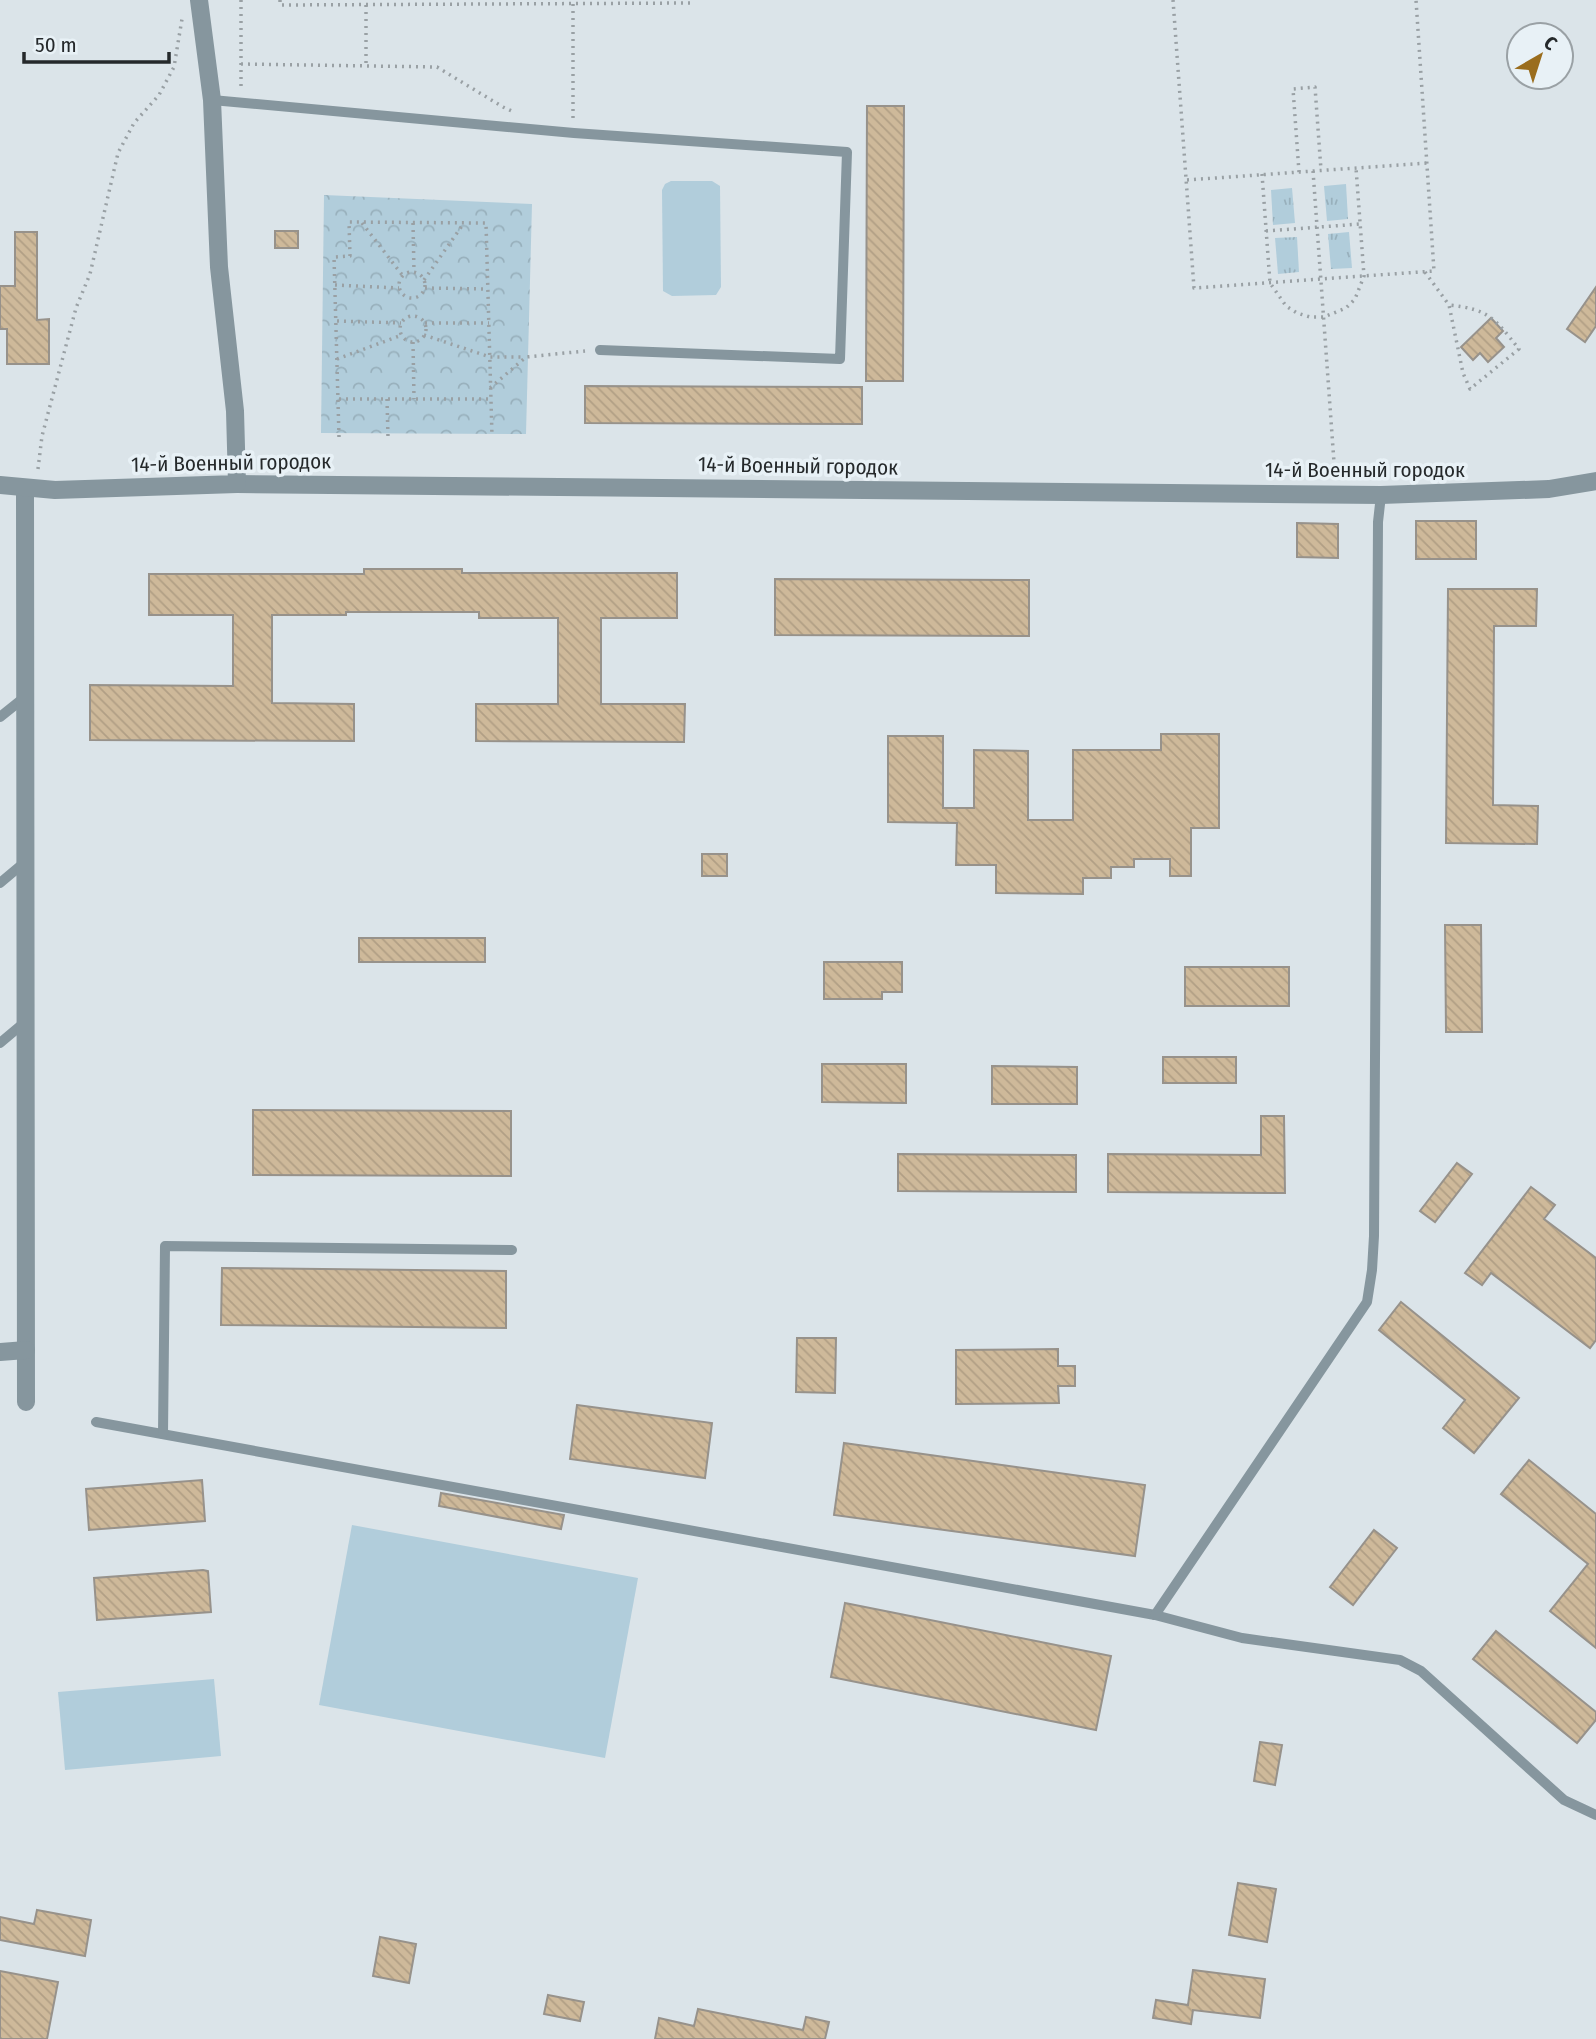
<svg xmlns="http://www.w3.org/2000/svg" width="1596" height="2039" font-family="'Fira Sans Condensed',sans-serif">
  <defs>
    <pattern id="grass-tufts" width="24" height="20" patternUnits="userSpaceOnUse" patternTransform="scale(1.75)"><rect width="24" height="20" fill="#b1cddb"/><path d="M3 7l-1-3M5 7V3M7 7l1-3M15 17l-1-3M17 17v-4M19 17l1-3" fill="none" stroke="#98b0bc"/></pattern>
    <pattern id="park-crowns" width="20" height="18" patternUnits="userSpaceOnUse" patternTransform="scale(1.75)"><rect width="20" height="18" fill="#b1cddb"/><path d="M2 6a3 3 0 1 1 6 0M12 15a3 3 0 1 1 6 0" fill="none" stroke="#98b0bc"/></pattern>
    <pattern id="building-back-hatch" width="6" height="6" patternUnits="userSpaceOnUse" patternTransform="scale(1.75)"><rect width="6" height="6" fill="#ceb99a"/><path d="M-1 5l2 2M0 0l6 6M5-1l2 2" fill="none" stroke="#b19f85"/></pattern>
  </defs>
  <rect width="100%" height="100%" fill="#dbe4e9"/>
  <g fill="url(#grass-tufts)">
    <polygon points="1346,184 1348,219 1327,221 1324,186"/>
    <polygon points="1292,188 1295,223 1273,225 1271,190"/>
    <polygon points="1349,232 1352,268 1331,269 1328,234"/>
    <polygon points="1297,237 1299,272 1278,274 1275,238"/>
  </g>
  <polygon fill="url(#park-crowns)" points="324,195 532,204 526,434 321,433"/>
  <g fill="#b1cddb">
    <polygon points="671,181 712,181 720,186 721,287 716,295 672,296 663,291 662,190 665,184"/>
    <polygon points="352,1525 638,1578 605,1758 319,1705"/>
    <polygon points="214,1679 221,1756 65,1770 58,1692"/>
  </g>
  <g fill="url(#building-back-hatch)" stroke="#97928b" stroke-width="2">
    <polygon points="867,106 904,106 903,381 866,381"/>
    <rect x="275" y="231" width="23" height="17"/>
    <polygon points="15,232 37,232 37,320 49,319 49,364 7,364 7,329 0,329 0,286 15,286"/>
    <polygon points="1596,287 1596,326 1585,342 1567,329"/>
    <polygon points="1491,318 1503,331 1496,338 1504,347 1488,362 1480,353 1473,360 1461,347"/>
    <polygon points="585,386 862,387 862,424 585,423"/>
    <rect x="1416" y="521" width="60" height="38"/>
    <polygon points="1297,523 1338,524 1338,558 1297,557"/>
    <polygon points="364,569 462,569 462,573 677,573 677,618 601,618 601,704 685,704 684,742 476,741 476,704 558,704 558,618 479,618 479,612 346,612 346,615 272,615 272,703 354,704 354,741 90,740 90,685 233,686 233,615 149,615 149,574 364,574"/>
    <polygon points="775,579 1029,580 1029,636 775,635"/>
    <polygon points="1448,589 1537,589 1536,626 1494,626 1493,805 1538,806 1537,844 1446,843"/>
    <polygon points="1161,734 1219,734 1219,828 1191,828 1191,876 1170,876 1170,859 1134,859 1134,867 1111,867 1111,878 1083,878 1083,894 996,893 996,865 956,865 957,823 888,822 888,736 943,736 943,808 974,808 974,750 1028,751 1028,820 1073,820 1073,750 1161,750"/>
    <rect x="702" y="854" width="25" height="22"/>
    <polygon points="1445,925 1481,925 1482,1032 1446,1032"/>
    <rect x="359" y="938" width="126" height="24"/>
    <polygon points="824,962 902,962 902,992 882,992 882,999 824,999"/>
    <rect x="1185" y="967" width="104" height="39"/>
    <rect x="1163" y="1057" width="73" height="26"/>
    <polygon points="822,1064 906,1064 906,1103 822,1102"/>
    <polygon points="992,1066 1077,1067 1077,1104 992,1104"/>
    <polygon points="253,1110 511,1111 511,1176 253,1175"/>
    <polygon points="1261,1116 1284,1116 1285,1193 1108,1192 1108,1154 1261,1155"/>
    <polygon points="898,1154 1076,1155 1076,1192 898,1191"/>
    <polygon points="1457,1163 1472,1174 1435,1222 1420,1211"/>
    <polygon points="1531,1187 1555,1205 1544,1219 1596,1258 1596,1340 1590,1348 1491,1273 1482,1285 1465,1273"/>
    <polygon points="222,1268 506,1271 506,1328 221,1325"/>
    <polygon points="1401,1302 1519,1398 1474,1453 1443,1428 1465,1400 1379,1330"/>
    <polygon points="797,1338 836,1338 835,1393 796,1392"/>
    <polygon points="1058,1349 1058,1366 1075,1366 1075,1386 1058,1386 1059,1403 956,1404 956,1350"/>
    <polygon points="577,1405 712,1423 705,1478 570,1459"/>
    <polygon points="844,1443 1145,1485 1135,1556 834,1515"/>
    <polygon points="1529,1460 1596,1514 1596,1648 1550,1611 1588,1564 1501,1494"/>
    <polygon points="202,1480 205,1521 89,1530 86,1489"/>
    <polygon points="441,1493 564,1515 561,1529 439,1506"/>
    <polygon points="1374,1530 1397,1548 1353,1605 1330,1587"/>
    <polygon points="203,1570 208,1571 211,1612 97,1620 94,1578"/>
    <polygon points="845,1603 1111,1656 1096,1730 831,1677"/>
    <polygon points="1496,1631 1596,1712 1596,1720 1577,1743 1473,1659"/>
    <polygon points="1260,1742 1282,1745 1275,1785 1254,1781"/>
    <polygon points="1238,1883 1276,1889 1267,1942 1229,1935"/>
    <polygon points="37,1910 91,1920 85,1956 0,1940 0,1917 34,1924"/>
    <polygon points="380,1937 416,1944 409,1983 373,1976"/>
    <polygon points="1193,1970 1265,1979 1260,2018 1193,2010 1191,2024 1153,2018 1156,2000 1188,2005"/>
    <polygon points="0,1971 58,1982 47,2039 0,2039"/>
    <polygon points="548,1995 584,2002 580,2021 544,2014"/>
    <polygon points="698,2009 803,2030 806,2017 829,2022 825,2039 655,2039 659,2018 694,2026"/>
  </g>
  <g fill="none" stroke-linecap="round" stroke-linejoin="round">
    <g stroke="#99a0a4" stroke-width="3.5" stroke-dasharray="2 5" stroke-linecap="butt">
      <polyline points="241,0 241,90"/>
      <polyline points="280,0 280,5 692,3 692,0"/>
      <polyline points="1173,0 1194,288 1434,271 1416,0"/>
      <polyline points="573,4 573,120"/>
      <polyline points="366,5 366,66"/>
      <polyline points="241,64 437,67 503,107 514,112"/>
      <polyline points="1313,171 1335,476"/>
      <polyline points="1299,172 1293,89 1315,87 1321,170"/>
      <polyline points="1262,174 1270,283 1286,306 1297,313 1310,317 1324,317 1346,308 1355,299 1364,276 1356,168"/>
      <polyline points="1187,180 1427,163"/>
      <polyline points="362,223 403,276"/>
      <polyline points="413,223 414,272"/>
      <polyline points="1266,231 1360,224"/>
      <path d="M1425 272 1449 305 1463 373 1470 389 1519 349C1495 319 1489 309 1449 305"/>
      <circle cx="412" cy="285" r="13"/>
      <polyline points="424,280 464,223"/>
      <polyline points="335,285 399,288"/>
      <polyline points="425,288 488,289"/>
      <circle cx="413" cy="329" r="13"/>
      <polyline points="337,321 401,323"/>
      <polyline points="425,323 489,323"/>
      <polyline points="424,335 490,357 523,357"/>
      <polyline points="413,342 414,399"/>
      <polyline points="337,359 402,335"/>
      <polyline points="490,388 526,357 585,351"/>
      <polyline points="339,399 491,399"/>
      <polyline points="387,399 388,437"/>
      <polyline points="339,437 334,257 350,256 349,222 486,223 492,436"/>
      <polyline points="38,469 42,436 76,308 90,274 118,153 134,123 159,95 174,67 182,19"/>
    </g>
    <g stroke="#86969e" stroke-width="10">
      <polyline points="212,100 574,133 847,152 840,359 600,350"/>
      <polyline points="0,717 25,697"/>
      <polyline points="0,883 25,862"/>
      <polyline points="0,1043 25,1022"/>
      <polyline points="96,1422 1155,1615 1242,1638 1400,1660 1421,1671 1564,1800 1596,1815"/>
      <polyline points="163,1434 165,1246 512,1250"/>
      <polyline points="1155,1615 1367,1302 1372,1270 1374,1236 1378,522 1381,495"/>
    </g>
    <g stroke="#86969e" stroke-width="18">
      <polyline points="237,484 1381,495 1549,489 1596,481"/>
      <polyline points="25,488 26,1402"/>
      <polyline points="0,1352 26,1350"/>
    </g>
    <polyline stroke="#86969e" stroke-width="18" points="0,485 55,490 237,484 235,411 219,267 212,100 199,0"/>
  </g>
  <g text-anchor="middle" stroke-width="7" stroke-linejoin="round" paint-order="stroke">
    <g font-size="21" fill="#25292b" stroke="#e8f1f6">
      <text transform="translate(231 463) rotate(-1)" y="7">14-й Военный городок</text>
      <text transform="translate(798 466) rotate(1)" y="7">14-й Военный городок</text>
      <text x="1365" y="477">14-й Военный городок</text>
    </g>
  </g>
  <g transform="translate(1540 56) rotate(39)"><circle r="33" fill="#e8f1f6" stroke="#9aa1a5" stroke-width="2"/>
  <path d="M0-5L12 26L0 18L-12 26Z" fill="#9a6d1d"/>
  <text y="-10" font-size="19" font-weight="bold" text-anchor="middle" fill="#25292b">С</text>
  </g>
  <path d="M24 52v10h145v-10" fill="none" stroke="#25292b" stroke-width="3.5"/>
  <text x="35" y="52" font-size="21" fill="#25292b" stroke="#e8f1f6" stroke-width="5" paint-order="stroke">50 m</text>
</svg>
